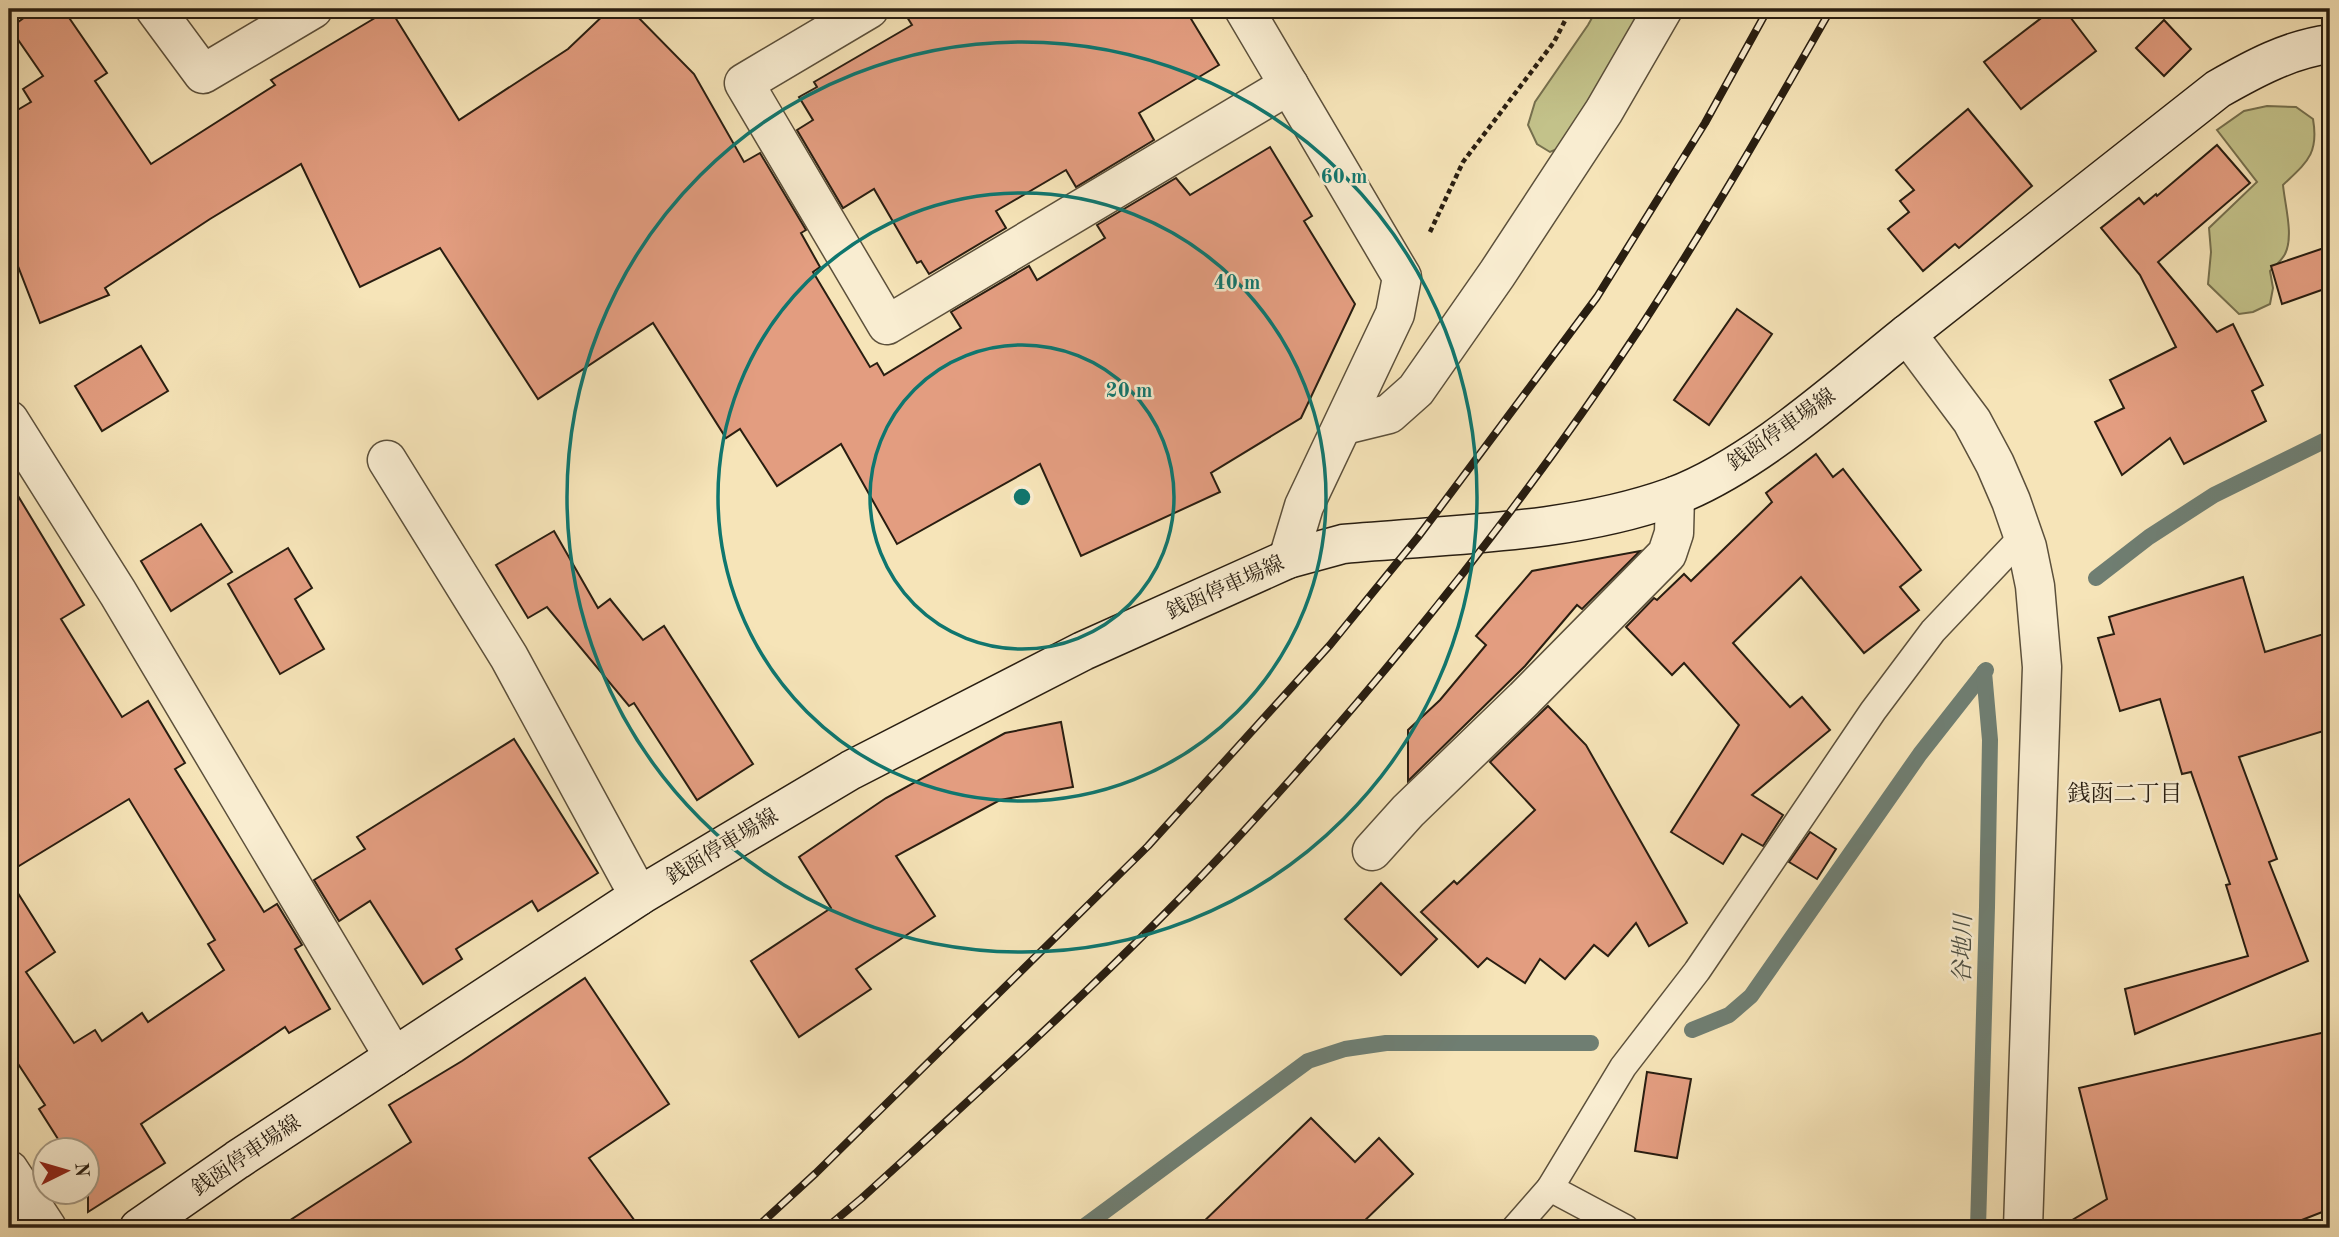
<svg xmlns="http://www.w3.org/2000/svg" width="2339" height="1237" font-family="'Old Standard TT','Noto Serif JP',serif">
  <rect width="100%" height="100%" fill="#f6e4b8"/>
  <filter id="stains"><feTurbulence type="fractalNoise" baseFrequency=".00286" numOctaves="4"/><feColorMatrix values="0 0 0 0 .2 0 0 0 0 .09 0 0 0 0 .02 0 0 0 .5 -.17"/></filter>
  <radialGradient id="worn" r=".72"><stop offset=".6" stop-color="#630" stop-opacity="0"/><stop offset="1" stop-color="#630" stop-opacity=".3"/></radialGradient>
  <g fill="#c3c28a" stroke="#76704e" stroke-width="2">
    <polygon points="1597,9 1648,9 1564,146 1550,152 1537,144 1528,125 1535,102 1588,25"/>
    <path d="M2267 106 2296 107 2313 119C2319 154 2307 162 2283 185 2285 206 2294 236 2285 254 2282 260 2275 266 2270 271L2273 288 2270 304 2253 312 2239 314 2208 284 2211 252 2209 228 2257 182 2217 130 2244 111Z"/>
  </g>
  <g fill="none" stroke-linecap="round" stroke-linejoin="round">
    <g stroke="#6f7e72" stroke-width="16">
      <polyline points="2096,578 2149,537 2214,495 2330,438"/>
      <polyline points="1692,1030 1729,1015 1751,996 1920,754 1986,670"/>
      <polyline points="1082,1228 1308,1061 1345,1049 1386,1043 1591,1043"/>
      <polyline points="1978,1228 1987,907 1990,740 1984,672"/>
    </g>
  </g>
  <g fill="#e39d80" stroke="#291e11" stroke-width="2">
    <polygon points="36,9 63,9 107,73 95,81 151,164 275,85 271,80 390,9 459,120 568,49 610,9 630,9 694,74 744,162 760,153 806,230 801,233 820,267 813,272 870,367 877,363 884,375 961,328 951,312 1029,266 1037,280 1105,238 1097,225 1176,178 1190,195 1270,147 1312,216 1304,221 1355,304 1301,418 1211,473 1220,492 1081,556 1040,464 897,544 841,444 777,486 740,429 726,438 653,323 538,399 440,248 360,287 301,164 210,219 105,288 109,295 40,323 9,243 9,115 31,102 23,89 43,76 10,28"/>
    <polygon points="902,9 1185,9 1219,65 1139,113 1154,140 1076,187 1066,170 996,211 1006,228 929,274 921,261 917,263 874,189 843,208 797,130 813,120 799,97 817,87 814,82 912,25"/>
    <polygon points="2053,9 2064,9 2096,51 2021,109 1984,62"/>
    <polygon points="2164,20 2191,49 2164,76 2136,48"/>
    <polygon points="1968,109 2032,186 1959,248 1955,244 1923,271 1888,229 1909,212 1900,201 1914,190 1896,170"/>
    <polygon points="2217,145 2250,183 2158,262 2217,332 2233,324 2263,385 2252,391 2266,421 2184,464 2170,438 2122,475 2095,422 2124,408 2110,380 2176,347 2140,275 2101,228 2139,198 2144,204 2156,194 2157,196"/>
    <polygon points="2330,246 2330,287 2282,304 2271,266"/>
    <polygon points="1737,309 1772,334 1709,425 1674,400"/>
    <polygon points="141,346 168,391 102,431 75,386"/>
    <polygon points="1816,454 1833,477 1843,469 1921,570 1900,587 1919,610 1864,653 1801,577 1733,643 1790,707 1802,697 1830,730 1752,795 1783,815 1763,846 1742,834 1723,864 1671,832 1739,725 1684,663 1672,675 1626,627 1654,598 1657,600 1684,574 1691,581 1772,502 1766,493"/>
    <polygon points="9,481 84,605 61,619 122,717 148,701 185,763 175,769 264,912 277,904 302,945 295,949 330,1009 289,1033 285,1027 141,1124 165,1163 88,1212 88,1150 65,1150 39,1109 45,1105 9,1050 9,879 55,952 26,972 74,1043 95,1030 102,1041 142,1013 148,1022 224,970 208,944 215,940 129,799 9,872"/>
    <polygon points="201,524 232,572 171,611 141,561"/>
    <polygon points="554,531 598,608 610,599 643,640 664,626 753,764 697,800 634,703 629,706 547,607 528,618 496,565"/>
    <polygon points="288,548 312,588 295,599 324,649 280,674 228,584"/>
    <polygon points="1640,551 1582,609 1577,605 1525,666 1408,781 1408,730 1440,700 1486,645 1476,636 1532,571"/>
    <polygon points="2243,577 2265,652 2330,632 2330,729 2239,757 2277,859 2269,862 2308,961 2135,1034 2125,989 2248,956 2226,885 2230,884 2191,772 2182,774 2160,699 2120,711 2098,638 2114,634 2109,617"/>
    <polygon points="1548,706 1586,745 1687,923 1649,946 1636,923 1608,956 1594,945 1565,979 1540,959 1525,983 1487,958 1478,967 1421,912 1454,881 1457,884 1535,810 1490,762"/>
    <polygon points="1061,722 1073,787 1000,800 896,856 935,916 856,969 871,989 799,1037 751,961 831,908 799,857 886,798 1005,733"/>
    <polygon points="514,739 598,873 538,911 532,901 456,949 462,959 423,984 370,901 339,921 314,880 365,849 357,837"/>
    <polygon points="1810,832 1836,849 1817,879 1789,862"/>
    <polygon points="1381,883 1437,939 1401,975 1345,919"/>
    <polygon points="585,978 669,1104 589,1158 640,1228 278,1228 411,1142 389,1105 462,1061"/>
    <polygon points="2330,1031 2330,1209 2281,1228 2059,1228 2107,1199 2079,1088"/>
    <polygon points="1647,1072 1691,1079 1677,1158 1635,1151"/>
    <polygon points="1311,1118 1355,1162 1379,1138 1413,1174 1357,1228 1197,1228"/>
  </g>
  <g fill="none" stroke-linecap="round" stroke-linejoin="round">
    <g stroke="#5c503b" stroke-width="29">
      <g id="service">
        <polyline points="1550,1188 1625,1228"/>
        <polyline points="1515,1228 1550,1188 1623,1067 1697,971 1873,711 1933,631 2023,536"/>
      </g>
    </g>
    <g stroke="#5c503b" stroke-width="41">
      <g id="minor">
        <polyline points="155,9 203,74 313,9"/>
        <polyline points="869,9 744,83 887,325 1289,85"/>
        <polyline points="1244,9 1402,277 1395,314 1304,506 1288,559"/>
        <polyline points="9,420 118,593 394,1057"/>
        <polyline points="1344,425 1389,414 1416,390 1497,274 1604,111 1663,9"/>
        <polyline points="387,460 509,657 639,896"/>
        <polyline points="1372,851 1408,811 1524,699 1667,554 1674,533 1675,496"/>
      </g>
    </g>
    <g stroke="#5c503b" stroke-width="41">
      <g id="tertiary">
        <polyline points="1907,334 1972,421 1995,464 2011,501 2027,547 2035,586 2042,667 2023,1228"/>
        <polyline points="9,1170 47,1228"/>
      </g>
    </g>
    <g stroke="#291e11" stroke-width="41">
      <path id="secondary" d="M139 1228 237 1160 639 896 851 770 1083 651 1288 559 1343 544C1451 534 1569 534 1672 497 1752 467 1835 392 1902 338 2007 255 2113 172 2218 89 2253 69 2290 49 2330 44"/>
    </g>
    <polyline stroke="#291e11" stroke-width="4.5" stroke-dasharray="5 3.5" stroke-linecap="butt" points="1430,232 1463,162 1554,42 1571,9"/>
    <use href="#service" stroke="#f9edd1" stroke-width="26"/>
    <use href="#minor" stroke="#f9edd1" stroke-width="38"/>
    <use href="#tertiary" stroke="#f9edd1" stroke-width="38"/>
    <use href="#secondary" stroke="#f9edd1" stroke-width="38"/>
    <g stroke="#291e11" stroke-width="8">
      <g id="rail">
        <polyline points="756,1228 816,1173 1148,846 1330,645 1418,537 1597,297 1705,123 1768,9"/>
        <path d="M826 1228 862 1198C999 1073 1138 949 1263 810 1398 661 1529 496 1640 328 1708 224 1770 116 1831 9"/>
      </g>
    </g>
    <use href="#rail" stroke="#f9edd1" stroke-width="5" stroke-dasharray="16" stroke-linecap="butt"/>
  </g>
  <g fill="none" stroke="#0f766e" stroke-width="3.5">
    <circle cx="1022" cy="497" r="152"/>
    <circle cx="1022" cy="497" r="304"/>
    <circle cx="1022" cy="497" r="455"/>
  </g>
  <g text-anchor="middle" stroke-width="5" stroke-linejoin="round" paint-order="stroke">
    <g font-size="21" fill="#291e11" stroke="#f9edd1">
      <text transform="translate(1781 429) rotate(-35)" y="7">銭函停車場線</text>
      <text transform="translate(1225 587) rotate(-24)" y="7">銭函停車場線</text>
      <text transform="translate(722 846) rotate(-31)" y="7">銭函停車場線</text>
      <text transform="translate(246 1155) rotate(-34)" y="7">銭函停車場線</text>
    </g>
    <g font-size="23" fill="#291e11" stroke="#f9edd1">
      <text x="2125" y="801">銭函二丁目</text>
    </g>
    <g font-size="23" font-style="italic" fill="#4c4e42" stroke="#f9edd1">
      <text transform="translate(1962 949) rotate(-89)" y="8">谷地川</text>
    </g>
  </g>
  <circle cx="1022" cy="497" r="10" fill="#0f766e" stroke="#f9edd1" stroke-width="3.5"/>
  <g font-size="21" text-anchor="middle" font-weight="bold" fill="#0f766e" stroke="#f9edd1" stroke-width="5" stroke-linejoin="round" paint-order="stroke">
    <text x="1344" y="183">60 m</text>
    <text x="1237" y="289">40 m</text>
    <text x="1129" y="397">20 m</text>
  </g>
  <rect width="2339" height="1237" fill="none" stroke="#f6e4b8" stroke-width="35"/>
  <rect x="10" y="10" width="2318" height="1216" fill="none" stroke="#291e11" stroke-width="3.5"/>
  <rect x="18" y="18" width="2304" height="1202" fill="none" stroke="#291e11" stroke-width="2"/>
  <g transform="translate(66 1171) rotate(85)"><circle r="33" fill="#f9edd1" stroke="#a69a84" stroke-width="2"/>
  <path d="M0-5L12 26L0 18L-12 26Z" fill="#8f2418"/>
  <text y="-10" font-size="19" font-weight="bold" text-anchor="middle" fill="#291e11">N</text>
  </g>
  <rect width="100%" height="100%" filter="url(#stains)"/>
  <rect width="100%" height="100%" fill="url(#worn)"/>
</svg>
